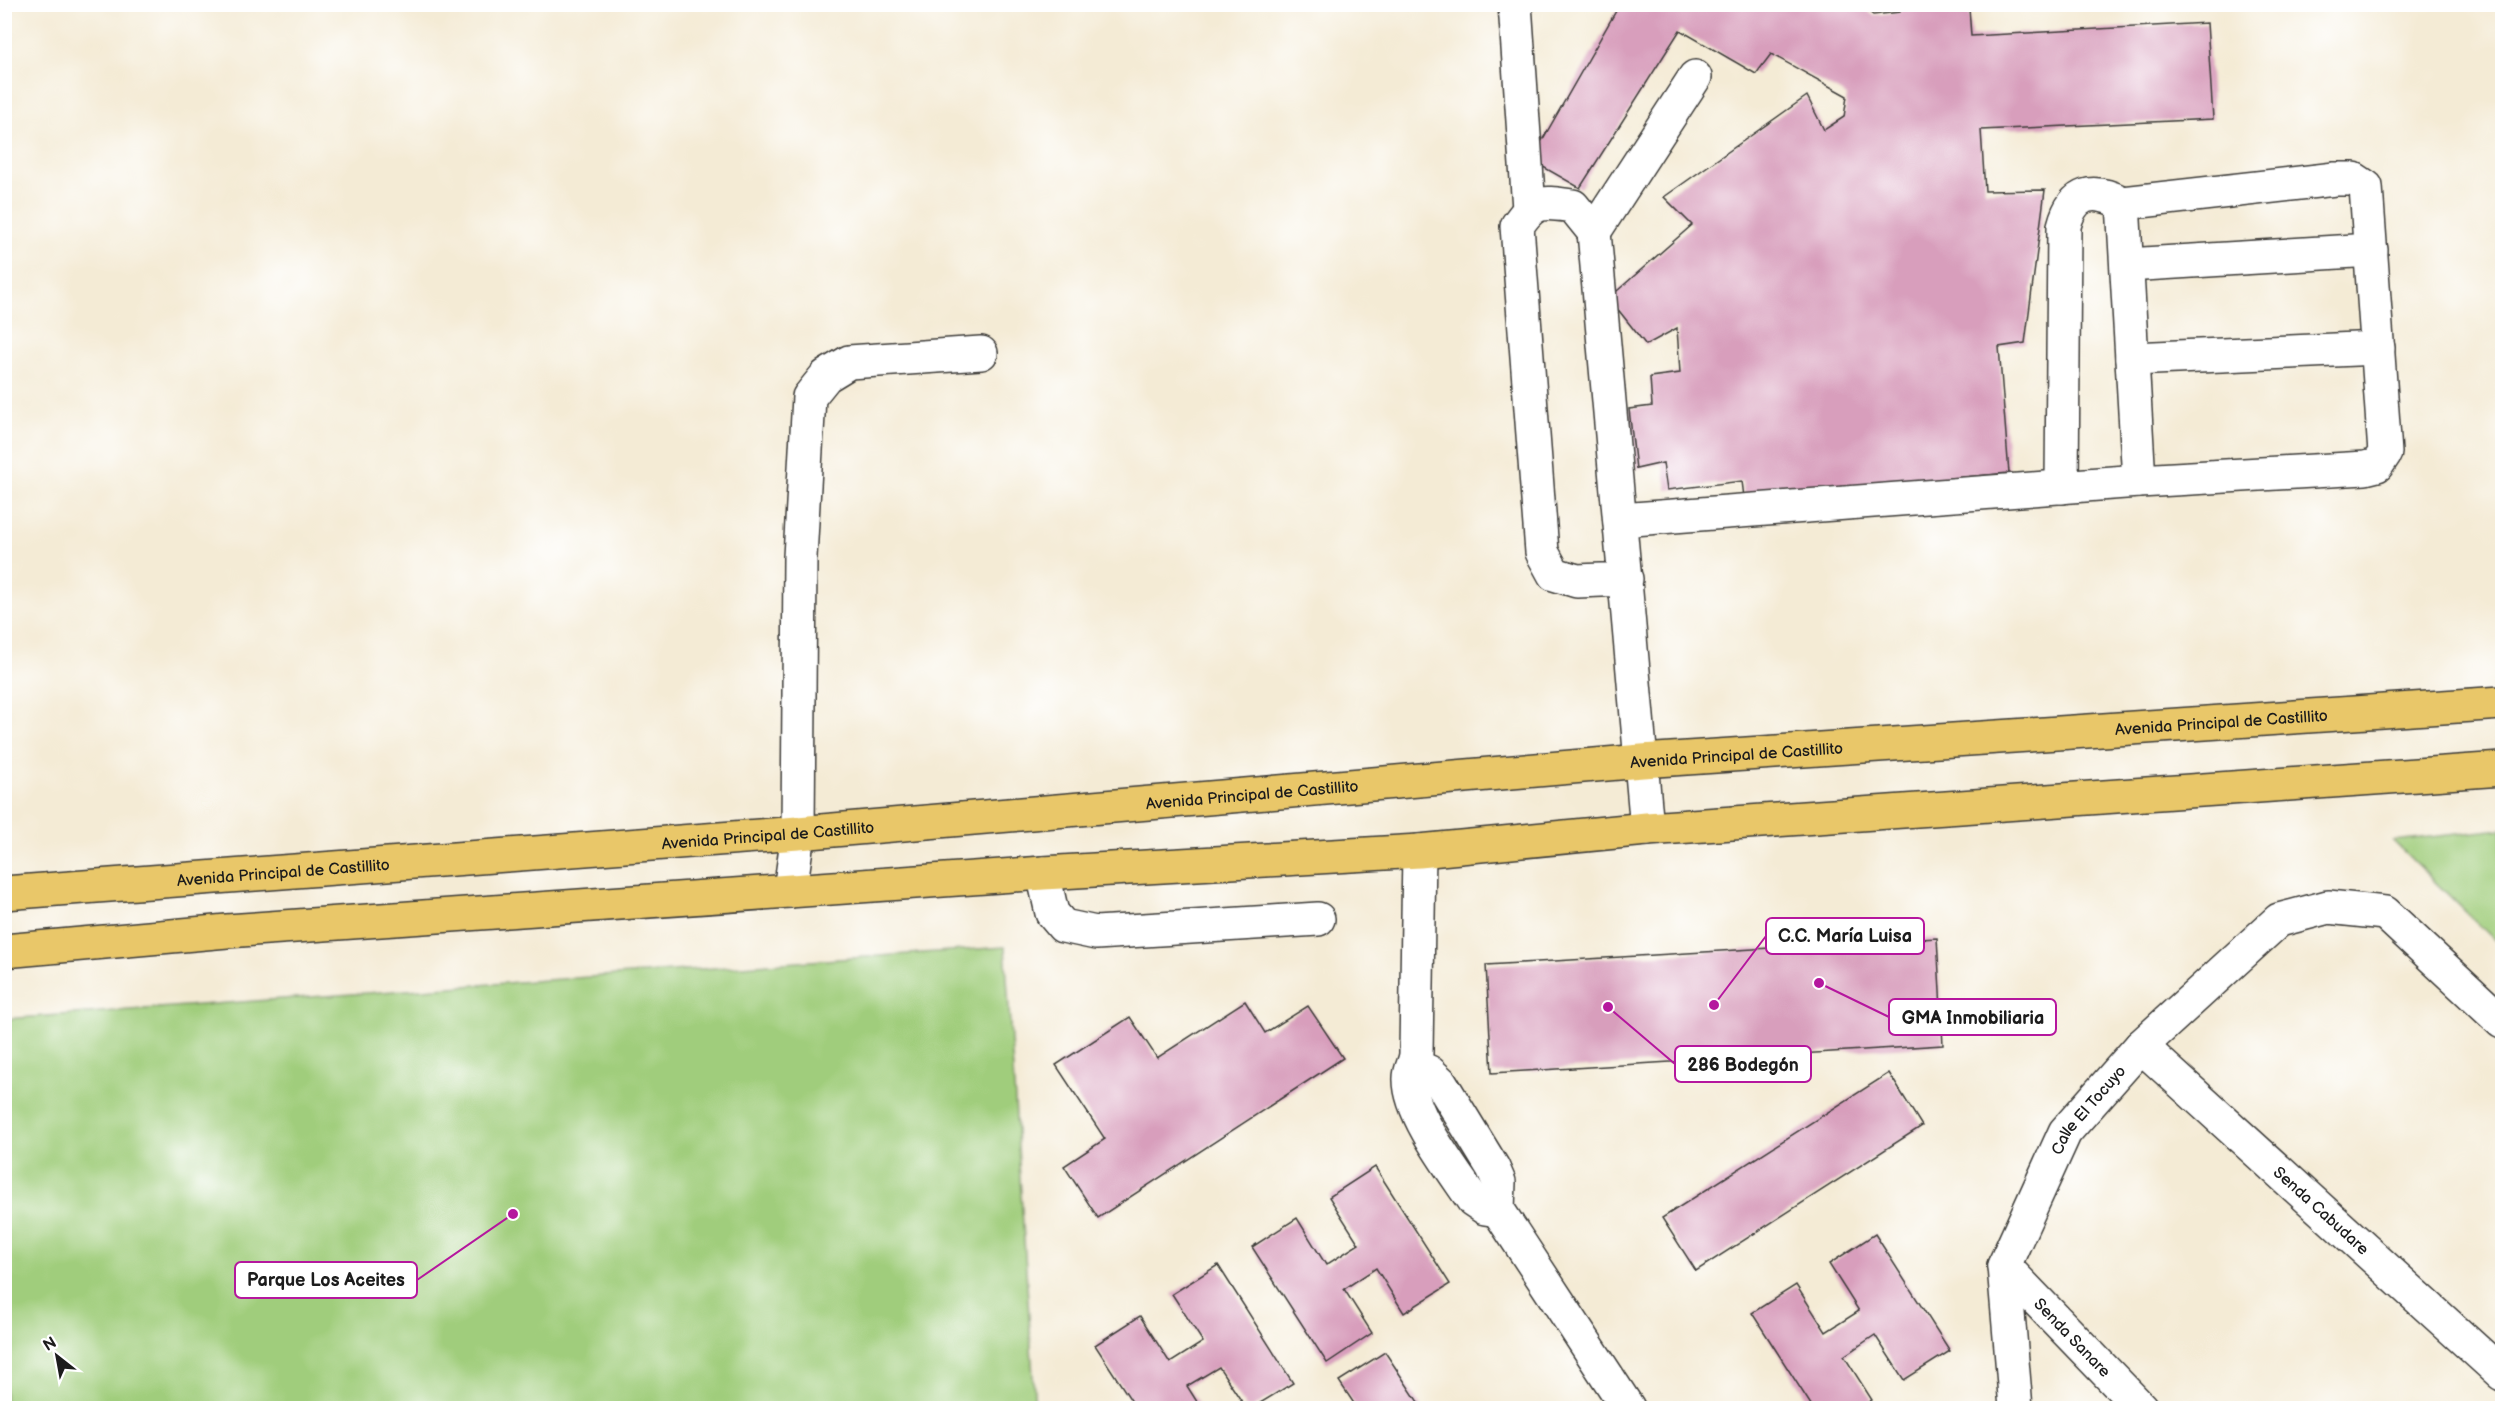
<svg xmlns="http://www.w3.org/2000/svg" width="2507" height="1413" font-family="'Balsamiq Sans',sans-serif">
  <rect width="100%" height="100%" fill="#fff"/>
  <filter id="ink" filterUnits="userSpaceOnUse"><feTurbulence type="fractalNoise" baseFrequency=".0167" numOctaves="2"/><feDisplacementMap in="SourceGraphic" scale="12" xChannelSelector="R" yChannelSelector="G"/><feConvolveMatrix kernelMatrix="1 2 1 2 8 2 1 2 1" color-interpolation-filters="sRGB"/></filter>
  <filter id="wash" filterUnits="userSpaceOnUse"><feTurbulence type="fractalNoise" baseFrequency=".008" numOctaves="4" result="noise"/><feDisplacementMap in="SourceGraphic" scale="24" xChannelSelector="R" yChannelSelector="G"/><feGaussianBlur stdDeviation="1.35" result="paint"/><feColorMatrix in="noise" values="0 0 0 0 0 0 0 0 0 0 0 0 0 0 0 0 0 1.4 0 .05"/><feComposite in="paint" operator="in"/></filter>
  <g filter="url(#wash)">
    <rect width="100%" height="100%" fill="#f4ebd5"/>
    <g fill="#a0cd7b" stroke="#5e744c" stroke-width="1.5">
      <polygon points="2502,829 2502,947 2393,841"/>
      <polygon points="1005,947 1035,1408 5,1408 5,1019"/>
    </g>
    <g id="blocks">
      <g fill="#d89ebc">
        <polygon points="1620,4 1859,4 1873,15 1900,12 1900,4 2002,4 1969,8 1971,36 2207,23 2213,119 1981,130 1985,191 2045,190 2025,343 1999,347 2009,473 1744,497 1742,481 1667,490 1663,463 1636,469 1629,409 1652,406 1650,377 1680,373 1677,328 1646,345 1609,298 1692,225 1664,197 1807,96 1824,130 1844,117 1847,96 1771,54 1756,74 1680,30 1580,188 1531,160"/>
        <polygon points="1937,938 1943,1045 1492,1073 1486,965"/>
        <polygon points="1245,1001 1265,1033 1308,1006 1343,1058 1098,1218 1064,1166 1105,1139 1056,1065 1130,1017 1157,1058"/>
        <polygon points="1889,1073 1922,1126 1696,1271 1662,1218"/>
        <polygon points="1375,1167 1450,1284 1404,1313 1376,1268 1344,1289 1372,1333 1327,1363 1252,1247 1297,1218 1326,1265 1359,1244 1329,1197"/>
        <polygon points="1875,1234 1950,1351 1904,1380 1875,1335 1844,1356 1872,1400 1859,1408 1813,1408 1752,1313 1796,1285 1826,1332 1859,1311 1829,1264"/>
        <polygon points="1218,1265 1293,1383 1252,1408 1246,1408 1219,1367 1187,1386 1201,1408 1136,1408 1095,1345 1140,1316 1170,1363 1203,1342 1172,1294"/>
        <polygon points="1385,1352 1422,1408 1357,1408 1339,1381"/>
      </g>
    </g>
  </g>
  <g filter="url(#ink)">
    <use href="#blocks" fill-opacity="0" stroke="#3c3b38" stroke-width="1.5"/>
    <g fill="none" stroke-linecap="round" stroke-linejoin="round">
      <g stroke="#3c3b38" stroke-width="36">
        <g id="minor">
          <polyline points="1515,4 1529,209"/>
          <polyline points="1594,232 1695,77"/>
          <polyline points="2127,265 2371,250"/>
          <polyline points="2132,359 2378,348"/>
          <path d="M2062 487 2064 226C2073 191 2093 188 2123 203L2139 481"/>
          <polyline points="1620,520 2139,481 2365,468 2377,465 2385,453 2366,187 2354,179 2335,179 2123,203"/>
          <path d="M1626 579 1577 581 1554 574 1542 552 1517 226C1535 199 1542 202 1573 206L1594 232 1647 829"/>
          <path d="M1419 851 1416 1053C1416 1063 1409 1070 1410 1080 1410 1115 1453 1170 1473 1200L1485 1208 1498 1210"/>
          <polyline points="1043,873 1052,913 1063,926 1096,933 1318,919"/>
          <polyline points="790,891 798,833 800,557 809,397 826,376 849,362 981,353"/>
          <path id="s1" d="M2141 1046 2502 1374"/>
          <polyline points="1415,1066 1429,1072 1441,1083 1493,1168 1499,1182 1498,1210 1628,1408"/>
          <path id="s2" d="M2004 1266 2141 1408"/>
          <path id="s3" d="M2016 1408 2004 1266 2065 1132 2141 1046 2279 920 2328 907 2385 913 2502 1022"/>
        </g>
      </g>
      <g stroke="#3c3b38" stroke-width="36">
        <g id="major">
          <path id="s4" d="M4 893 798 833 1642 761 2502 703"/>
          <polyline points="4,951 227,931 1043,873 1419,851 1647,829 2502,769"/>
        </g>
      </g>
      <use href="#minor" stroke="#fff" stroke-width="33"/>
      <use href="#major" stroke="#e9c769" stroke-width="33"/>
    </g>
  </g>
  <g text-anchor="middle" stroke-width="4.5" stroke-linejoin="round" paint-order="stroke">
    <g font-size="16" fill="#1c1c1c" stroke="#fff">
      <text dy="6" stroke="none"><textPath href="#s4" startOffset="2224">Avenida Principal de Castillito</textPath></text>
      <text dy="6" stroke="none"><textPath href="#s4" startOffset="1738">Avenida Principal de Castillito</textPath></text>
      <text dy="6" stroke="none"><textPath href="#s4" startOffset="1252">Avenida Principal de Castillito</textPath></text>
      <text dy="6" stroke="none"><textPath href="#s4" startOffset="766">Avenida Principal de Castillito</textPath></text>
      <text dy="6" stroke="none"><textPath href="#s4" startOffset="280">Avenida Principal de Castillito</textPath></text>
      <text dy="6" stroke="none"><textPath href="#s3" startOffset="321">Calle El Tocuyo</textPath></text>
      <text dy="6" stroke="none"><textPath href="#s1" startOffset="244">Senda Cabudare</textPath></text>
      <text dy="6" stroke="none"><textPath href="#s2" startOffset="99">Senda Sanare</textPath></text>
    </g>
  </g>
  <path fill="none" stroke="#b5179e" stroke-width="2" d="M1714 1005L1766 936M1819 983L1889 1017M1608 1007L1675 1064M513 1214L417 1280"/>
  <g fill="#b5179e" stroke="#fff" stroke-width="2">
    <circle cx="1714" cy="1005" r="6"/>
    <circle cx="1819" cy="983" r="6"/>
    <circle cx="1608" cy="1007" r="6"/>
    <circle cx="513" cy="1214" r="6"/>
  </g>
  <g fill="#fff" stroke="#b5179e" stroke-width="2">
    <rect x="1766" y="918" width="158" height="36" rx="6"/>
    <rect x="1889" y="999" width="167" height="36" rx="6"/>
    <rect x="1675" y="1046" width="136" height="36" rx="6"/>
    <rect x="235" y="1262" width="182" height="36" rx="6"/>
  </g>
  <g font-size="18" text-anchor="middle" font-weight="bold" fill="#1c1c1c">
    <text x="1845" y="942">C.C. María Luisa</text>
    <text x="1973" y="1024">GMA Inmobiliaria</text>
    <text x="1743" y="1071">286 Bodegón</text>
    <text x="326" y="1286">Parque Los Aceites</text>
  </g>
  <rect width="2507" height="1413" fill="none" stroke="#fff" stroke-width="24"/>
  <g transform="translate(57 1356) rotate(329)" stroke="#ffffff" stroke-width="4.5" paint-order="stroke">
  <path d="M0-4.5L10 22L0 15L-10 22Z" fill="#1c1c1c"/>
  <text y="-9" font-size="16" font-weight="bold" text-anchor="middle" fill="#1c1c1c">N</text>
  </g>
</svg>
